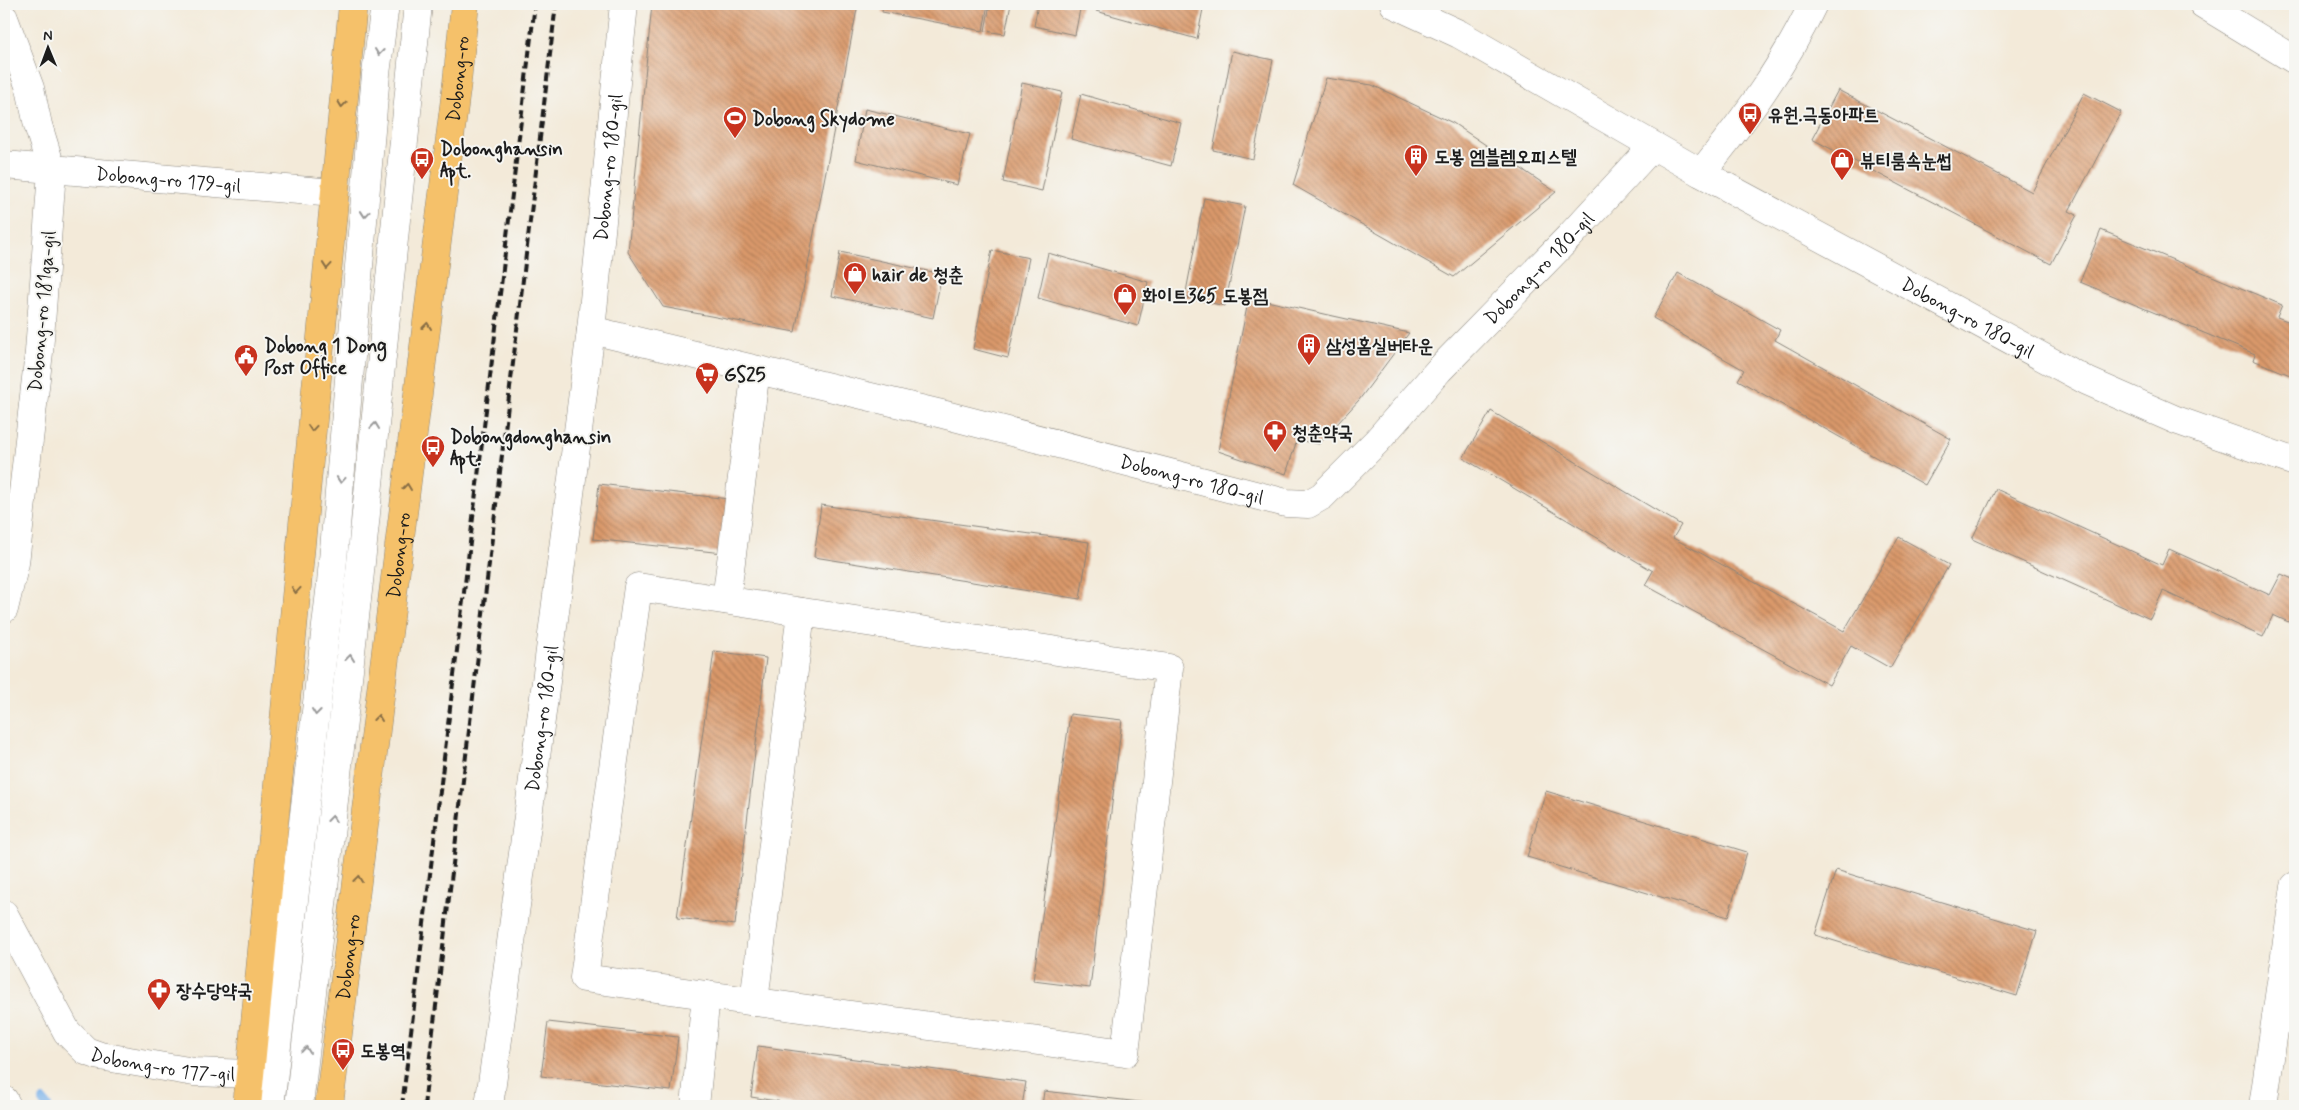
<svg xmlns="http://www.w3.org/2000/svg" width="2299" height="1110" font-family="Mynerve,'Poor Story',sans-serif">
  <defs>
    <pattern id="building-back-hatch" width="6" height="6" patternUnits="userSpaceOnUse" patternTransform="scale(1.25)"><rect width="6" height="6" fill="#da996b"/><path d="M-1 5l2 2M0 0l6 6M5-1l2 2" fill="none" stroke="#b07c57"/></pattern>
  </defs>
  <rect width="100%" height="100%" fill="#f6f6f2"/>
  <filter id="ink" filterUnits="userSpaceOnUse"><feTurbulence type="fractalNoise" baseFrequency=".02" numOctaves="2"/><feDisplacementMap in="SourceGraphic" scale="10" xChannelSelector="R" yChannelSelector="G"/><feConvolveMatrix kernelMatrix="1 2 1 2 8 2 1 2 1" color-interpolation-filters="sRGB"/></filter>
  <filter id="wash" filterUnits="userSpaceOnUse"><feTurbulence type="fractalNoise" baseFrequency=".0096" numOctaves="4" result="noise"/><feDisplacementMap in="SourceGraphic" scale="20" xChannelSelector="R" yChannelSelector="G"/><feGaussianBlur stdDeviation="1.12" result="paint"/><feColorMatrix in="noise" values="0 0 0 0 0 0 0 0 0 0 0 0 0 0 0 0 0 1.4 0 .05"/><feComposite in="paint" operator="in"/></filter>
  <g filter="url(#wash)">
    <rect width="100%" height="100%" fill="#f3ead9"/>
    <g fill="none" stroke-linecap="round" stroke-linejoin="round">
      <polyline stroke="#79b1e9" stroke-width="10" points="43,1101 47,1106"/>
    </g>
    <g id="blocks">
      <g fill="url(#building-back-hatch)">
        <polygon points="652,4 858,4 795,332 663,307 628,252"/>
        <polygon points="883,4 988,4 983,31 882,12"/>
        <polygon points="990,4 1011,4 1005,34 985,31"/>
        <polygon points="1038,4 1081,4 1075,35 1034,26"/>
        <polygon points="1098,4 1204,4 1197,39 1096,11"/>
        <polygon points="1232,51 1273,60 1253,159 1213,150"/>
        <polygon points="1326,78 1372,85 1453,123 1556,192 1454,277 1293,185"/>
        <polygon points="1022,83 1062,92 1042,191 1003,182"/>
        <polygon points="1838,90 2032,192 2084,93 2121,112 2069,211 2077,215 2051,264 1812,139"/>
        <polygon points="1081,94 1181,123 1171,166 1071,139"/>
        <polygon points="865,109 970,134 957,185 856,160"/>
        <polygon points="1204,198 1245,206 1225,306 1185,297"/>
        <polygon points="2101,230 2282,305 2277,317 2295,324 2295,377 2253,360 2255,354 2080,282"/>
        <polygon points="992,250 1029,258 1008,358 973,349"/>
        <polygon points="840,252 942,274 933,318 832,296"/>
        <polygon points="1048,253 1148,282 1138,326 1038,298"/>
        <polygon points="1678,273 1780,330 1775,340 1951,439 1925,485 1738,380 1744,370 1653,318"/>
        <polygon points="1249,297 1409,333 1359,400 1319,444 1297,440 1286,474 1218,451"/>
        <polygon points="1491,411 1681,525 1673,538 1844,631 1899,537 1949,565 1890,668 1851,646 1829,685 1645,585 1653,571 1463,458"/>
        <polygon points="599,484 729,499 723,553 593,539"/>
        <polygon points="1996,489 2162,565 2169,549 2270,595 2281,574 2295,580 2295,625 2273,615 2263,637 2163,591 2150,619 1972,539"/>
        <polygon points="821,505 1089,542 1080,599 814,557"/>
        <polygon points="714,651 766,658 735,925 677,918"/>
        <polygon points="1070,714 1122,720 1090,988 1033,981"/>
        <polygon points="1546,791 1747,852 1728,917 1527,857"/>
        <polygon points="1836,870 2037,931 2017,996 1815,935"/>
        <polygon points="548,1022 678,1037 671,1091 541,1076"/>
        <polygon points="758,1046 1026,1082 1022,1106 808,1106 751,1097"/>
        <polygon points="1044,1091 1166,1105 1166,1106 1042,1106"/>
      </g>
    </g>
  </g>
  <g filter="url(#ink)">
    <use href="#blocks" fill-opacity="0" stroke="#88837a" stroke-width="1"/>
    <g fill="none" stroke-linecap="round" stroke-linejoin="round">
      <g stroke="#88837a" stroke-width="29">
        <g id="minor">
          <path id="s1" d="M1394 4 1459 34 1701 173 2087 381 2176 420 2295 462"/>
          <polyline points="2203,4 2295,60"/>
          <polyline points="4,18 30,88 38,125 52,171 39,352 15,563 4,609"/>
          <path id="s2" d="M4 165 334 193"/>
          <path d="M1701 173C1744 120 1784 66 1813 4"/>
          <path id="s3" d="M591 330 942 414 1286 503 1308 504 1322 496 1377 441 1439 370 1570 236 1653 146"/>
          <polygon points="638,587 1169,668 1125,1053 584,978"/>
          <polyline points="726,600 756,370"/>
          <path id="s4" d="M4 914 67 1032 86 1051 100 1056 194 1072 251 1074"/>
          <polyline points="754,1002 801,612"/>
          <polyline points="4,1100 7,1106"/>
          <polyline points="270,1106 331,583 376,74 385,4"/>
          <polyline points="299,1106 359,582 418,4"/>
          <path id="s5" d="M489 1106 543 705 591 330 624 4"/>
          <polyline points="695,1106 706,995"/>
          <polyline points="2263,1106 2295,886"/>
        </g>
      </g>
      <g stroke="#88837a" stroke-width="29">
        <g id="major">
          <polyline points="247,1106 353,4"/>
          <path id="s6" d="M329 1106 457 82 465 4"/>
        </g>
      </g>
      <use href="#minor" stroke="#fff" stroke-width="28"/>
      <use href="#major" stroke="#f5c16b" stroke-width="28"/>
      <g stroke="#1c1c1c" stroke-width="4" stroke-dasharray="8 4" stroke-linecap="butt">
        <polyline points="402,1106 535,4"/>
        <polyline points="424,1106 556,4"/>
      </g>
    </g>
    <defs><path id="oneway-chevron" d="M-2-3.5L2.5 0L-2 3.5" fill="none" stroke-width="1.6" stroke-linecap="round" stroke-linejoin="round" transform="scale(1.25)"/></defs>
    <g stroke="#999">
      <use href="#oneway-chevron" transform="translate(379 52) rotate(97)"/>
      <use href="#oneway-chevron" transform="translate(365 214) rotate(95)"/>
      <use href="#oneway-chevron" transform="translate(375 426) rotate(-84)"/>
      <use href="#oneway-chevron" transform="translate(341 480) rotate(95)"/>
      <use href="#oneway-chevron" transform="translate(350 658) rotate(-84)"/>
      <use href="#oneway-chevron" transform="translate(316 712) rotate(97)"/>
      <use href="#oneway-chevron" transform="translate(332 819) rotate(-84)"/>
      <use href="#oneway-chevron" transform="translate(306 1050) rotate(-83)"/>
    </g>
    <g stroke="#886e44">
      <use href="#oneway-chevron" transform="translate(342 104) rotate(96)"/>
      <use href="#oneway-chevron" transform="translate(327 266) rotate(95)"/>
      <use href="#oneway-chevron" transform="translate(427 326) rotate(-83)"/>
      <use href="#oneway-chevron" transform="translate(312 428) rotate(95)"/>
      <use href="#oneway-chevron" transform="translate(407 487) rotate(-83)"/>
      <use href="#oneway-chevron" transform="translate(296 590) rotate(95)"/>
      <use href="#oneway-chevron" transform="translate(378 718) rotate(-83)"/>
      <use href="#oneway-chevron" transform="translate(358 879) rotate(-83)"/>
    </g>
  </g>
  <defs>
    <g id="bus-pin" transform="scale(1.25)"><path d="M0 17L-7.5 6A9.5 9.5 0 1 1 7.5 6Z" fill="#c8321e" stroke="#f6f6f2"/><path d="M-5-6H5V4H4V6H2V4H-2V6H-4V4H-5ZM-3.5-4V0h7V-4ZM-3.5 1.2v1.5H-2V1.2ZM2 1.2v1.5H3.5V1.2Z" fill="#fff"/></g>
    <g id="stadium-pin" transform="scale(1.25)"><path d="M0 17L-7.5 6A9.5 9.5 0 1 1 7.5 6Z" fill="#c8321e" stroke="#f6f6f2"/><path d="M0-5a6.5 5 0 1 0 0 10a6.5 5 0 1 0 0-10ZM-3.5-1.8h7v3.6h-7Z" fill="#fff"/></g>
    <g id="building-pin" transform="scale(1.25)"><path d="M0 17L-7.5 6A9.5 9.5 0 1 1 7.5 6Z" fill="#c8321e" stroke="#f6f6f2"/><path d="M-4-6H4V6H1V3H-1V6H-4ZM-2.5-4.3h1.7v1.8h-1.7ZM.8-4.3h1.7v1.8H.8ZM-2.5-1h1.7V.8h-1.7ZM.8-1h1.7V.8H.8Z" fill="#fff"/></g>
    <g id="shop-pin" transform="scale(1.25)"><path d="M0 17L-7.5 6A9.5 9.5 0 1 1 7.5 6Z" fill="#c8321e" stroke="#f6f6f2"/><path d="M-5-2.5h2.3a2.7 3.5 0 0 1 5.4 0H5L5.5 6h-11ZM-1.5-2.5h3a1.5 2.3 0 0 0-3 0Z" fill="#fff"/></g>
    <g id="civic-pin" transform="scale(1.25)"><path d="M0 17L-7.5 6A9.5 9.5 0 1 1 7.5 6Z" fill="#c8321e" stroke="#f6f6f2"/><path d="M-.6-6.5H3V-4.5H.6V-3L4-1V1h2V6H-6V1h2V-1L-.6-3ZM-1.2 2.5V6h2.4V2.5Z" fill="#fff"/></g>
    <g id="supermarket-pin" transform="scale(1.25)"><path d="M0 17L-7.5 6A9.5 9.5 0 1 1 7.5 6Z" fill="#c8321e" stroke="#f6f6f2"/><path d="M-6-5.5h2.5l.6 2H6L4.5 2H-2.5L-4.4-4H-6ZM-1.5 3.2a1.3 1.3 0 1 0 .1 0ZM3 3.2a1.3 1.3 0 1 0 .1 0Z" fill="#fff"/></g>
    <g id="pharmacy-pin" transform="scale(1.25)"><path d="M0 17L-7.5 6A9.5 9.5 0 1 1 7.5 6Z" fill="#c8321e" stroke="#f6f6f2"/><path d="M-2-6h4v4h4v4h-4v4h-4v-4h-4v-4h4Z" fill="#fff"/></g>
  </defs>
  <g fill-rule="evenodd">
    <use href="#bus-pin" x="1750" y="114"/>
    <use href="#stadium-pin" x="735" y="118"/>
    <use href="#building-pin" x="1416" y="156"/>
    <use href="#bus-pin" x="422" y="159"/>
    <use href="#shop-pin" x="1842" y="160"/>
    <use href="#shop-pin" x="855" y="274"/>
    <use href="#shop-pin" x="1125" y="295"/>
    <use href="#building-pin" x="1309" y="345"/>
    <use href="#civic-pin" x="246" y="356"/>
    <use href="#supermarket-pin" x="707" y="374"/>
    <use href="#pharmacy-pin" x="1275" y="432"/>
    <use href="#bus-pin" x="433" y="447"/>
    <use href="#pharmacy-pin" x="159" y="990"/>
    <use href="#bus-pin" x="343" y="1050"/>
  </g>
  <g text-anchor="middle" stroke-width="4" stroke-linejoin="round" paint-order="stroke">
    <g font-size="19" fill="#1c1c1c" stroke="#f6f6f2">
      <text dy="7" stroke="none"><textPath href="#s6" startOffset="1035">Dobong-ro</textPath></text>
      <text dy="7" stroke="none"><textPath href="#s5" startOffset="946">Dobong-ro 180-gil</textPath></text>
      <text dy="7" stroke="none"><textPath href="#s2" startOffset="165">Dobong-ro 179-gil</textPath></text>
      <text dy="7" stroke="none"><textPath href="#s3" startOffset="1069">Dobong-ro 180-gil</textPath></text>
      <text transform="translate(41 311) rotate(-85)" y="7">Dobong-ro 181ga-gil</text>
      <text dy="7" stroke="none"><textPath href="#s1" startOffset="654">Dobong-ro 180-gil</textPath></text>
      <text dy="7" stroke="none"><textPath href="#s3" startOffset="619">Dobong-ro 180-gil</textPath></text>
      <text dy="7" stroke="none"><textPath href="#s6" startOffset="555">Dobong-ro</textPath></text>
      <text dy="7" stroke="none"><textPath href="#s5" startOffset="391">Dobong-ro 180-gil</textPath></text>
      <text dy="7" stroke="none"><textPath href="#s6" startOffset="150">Dobong-ro</textPath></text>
      <text dy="7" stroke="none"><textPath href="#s4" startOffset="239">Dobong-ro 177-gil</textPath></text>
    </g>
    <g font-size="19" font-weight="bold" fill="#1c1c1c" stroke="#f6f6f2" text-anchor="start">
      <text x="1768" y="121">유원.극동아파트</text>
      <text x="752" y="125">Dobong Skydome</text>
      <text x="440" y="155">Dobonghansin<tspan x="440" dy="22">Apt.</tspan></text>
      <text x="1434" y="163">도봉 엠블렘오피스텔</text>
      <text x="1860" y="167">뷰티룸속눈썹</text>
      <text x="872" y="281">hair de 청춘</text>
      <text x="1142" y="302">화이트365 도봉점</text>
      <text x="264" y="352">Dobong 1 Dong<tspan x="264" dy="22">Post Office</tspan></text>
      <text x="1326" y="352">삼성홈실버타운</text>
      <text x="724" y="381">GS25</text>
      <text x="1292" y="439">청춘약국</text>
      <text x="450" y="443">Dobongdonghansin<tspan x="450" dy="22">Apt.</tspan></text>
      <text x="176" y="997">장수당약국</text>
      <text x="360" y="1057">도봉역</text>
    </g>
  </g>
  <rect width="2299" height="1110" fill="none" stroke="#f6f6f2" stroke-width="20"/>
  <g transform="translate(48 48) rotate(359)" stroke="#f6f6f2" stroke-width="4" paint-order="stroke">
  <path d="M0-4L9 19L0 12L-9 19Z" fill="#1c1c1c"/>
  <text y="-8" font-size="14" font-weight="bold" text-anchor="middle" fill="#1c1c1c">N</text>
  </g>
</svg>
